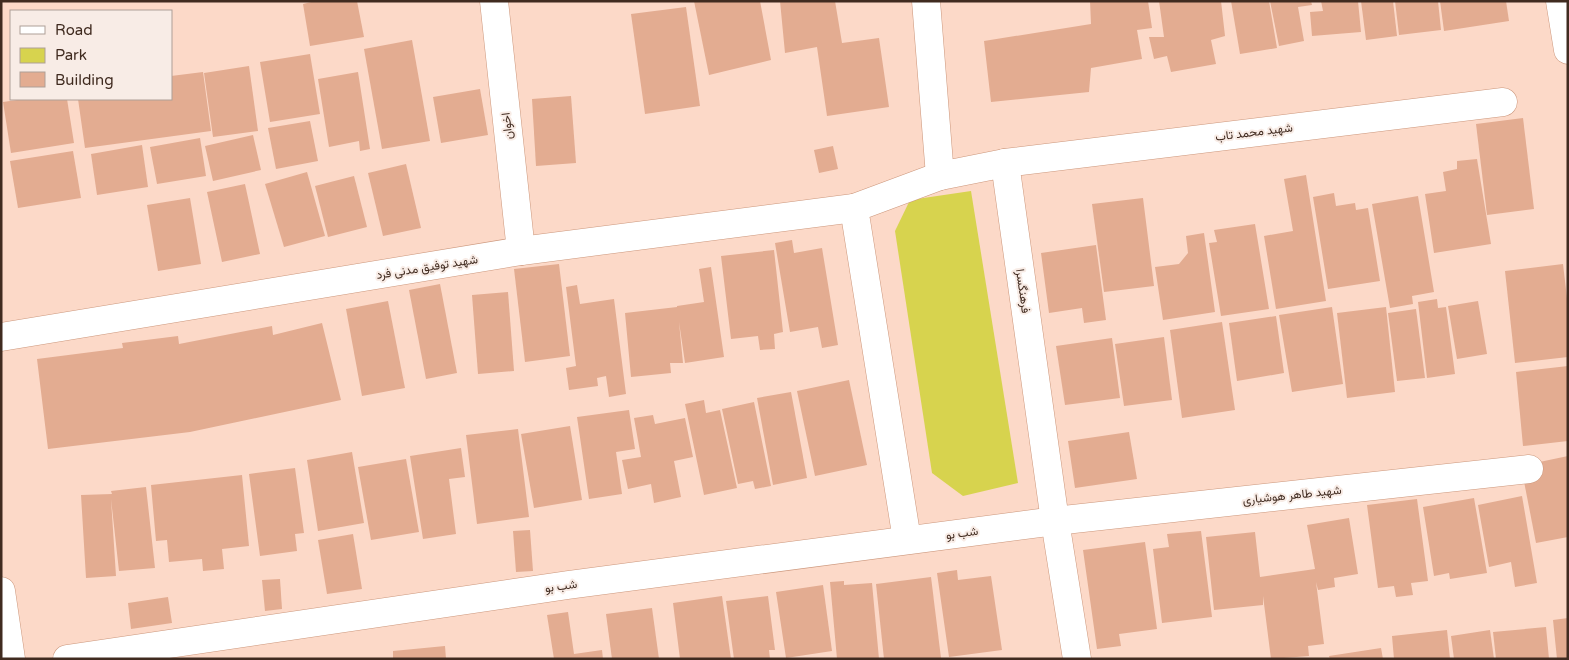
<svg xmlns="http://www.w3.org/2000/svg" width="1569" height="660" font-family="'Varela Round',Vazirmatn,sans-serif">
  <rect width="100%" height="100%" fill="#fcd9c8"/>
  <polygon fill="#d7d34e" points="971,191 1018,483 963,496 932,473 895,231 910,200"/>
  <g fill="#e3ac91">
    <polygon points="315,1 357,1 364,37 310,46 303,4"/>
    <polygon points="694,1 760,1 771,60 709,75"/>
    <polygon points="780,1 835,1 842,43 879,38 889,107 827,116 817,47 785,53"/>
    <polygon points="1090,1 1148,1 1152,28 1137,30 1142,59 1091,68 1089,92 991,102 984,41 1091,24"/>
    <polygon points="1159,1 1221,1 1225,36 1211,40 1216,64 1171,72 1167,56 1154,59 1149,37 1164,37"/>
    <polygon points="1231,1 1269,1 1277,48 1240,54"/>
    <polygon points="1270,1 1311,1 1312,5 1298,7 1304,41 1279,46"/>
    <polygon points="1321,1 1358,1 1361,32 1312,36 1310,12 1323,11"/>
    <polygon points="1361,1 1393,1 1397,36 1366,40"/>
    <polygon points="1395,1 1438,1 1441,30 1399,35"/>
    <polygon points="1440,1 1506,1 1509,21 1444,31"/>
    <polygon points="686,7 700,106 645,114 631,14"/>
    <polygon points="412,40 430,141 382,149 364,49"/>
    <polygon points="310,54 320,114 270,122 260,62"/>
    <polygon points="249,66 258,131 213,137 204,73"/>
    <polygon points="203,72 211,131 85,148 78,99 171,99 171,76"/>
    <polygon points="358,72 370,149 360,151 359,141 329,147 318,79"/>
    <polygon points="480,89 488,135 441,143 433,97"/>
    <polygon points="571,96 576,163 536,166 532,99"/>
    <polygon points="24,99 67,99 74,143 11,153 3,102"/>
    <polygon points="1523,118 1534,209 1487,215 1476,124"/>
    <polygon points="310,121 318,161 276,169 268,128"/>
    <polygon points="253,135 261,170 213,181 205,146"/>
    <polygon points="200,138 206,176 157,184 150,147"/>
    <polygon points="142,145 148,187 97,195 91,154"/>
    <polygon points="833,146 838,169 819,173 814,150"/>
    <polygon points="73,151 81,198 18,208 10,161"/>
    <polygon points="1477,159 1491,244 1434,253 1425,194 1446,191 1443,172 1457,169 1457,161"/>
    <polygon points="406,164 421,228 383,236 368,173"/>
    <polygon points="307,172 325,236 284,247 265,184"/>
    <polygon points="1306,175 1326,301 1276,309 1264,236 1293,231 1284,179"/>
    <polygon points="354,176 367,227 328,237 315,186"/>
    <polygon points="245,184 260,254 222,262 207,192"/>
    <polygon points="1334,193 1336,206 1355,203 1356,210 1368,208 1380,281 1328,289 1313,197"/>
    <polygon points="1418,196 1434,292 1412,296 1413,304 1390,308 1372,204"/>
    <polygon points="190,198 201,264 158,271 147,205"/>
    <polygon points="1143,198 1154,286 1104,292 1092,204"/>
    <polygon points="1255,224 1269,309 1221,316 1209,243 1217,242 1214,230"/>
    <polygon points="1204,233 1215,312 1163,320 1155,267 1179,264 1188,253 1186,236"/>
    <polygon points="792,240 794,253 822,248 838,345 822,348 818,327 790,332 775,243"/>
    <polygon points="1096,245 1106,320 1084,323 1082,308 1049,313 1041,253"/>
    <polygon points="774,250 783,332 774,334 775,349 760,350 758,336 731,339 721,256"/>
    <polygon points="559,264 570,356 525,362 514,269"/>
    <polygon points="1563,264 1568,307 1568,357 1515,363 1505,271"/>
    <polygon points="711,267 724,357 685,363 679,322 683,363 670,363 671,373 631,377 625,313 677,307 677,306 704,302 699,269"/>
    <polygon points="440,284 457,373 426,379 409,290"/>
    <polygon points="577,285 580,304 614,299 626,394 609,397 606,376 597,378 598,386 569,390 566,368 576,366 566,287"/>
    <polygon points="508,292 514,371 478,374 472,295"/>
    <polygon points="1437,299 1438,308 1446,307 1455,374 1427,378 1418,302"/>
    <polygon points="388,301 405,388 362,396 346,309"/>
    <polygon points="1478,301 1487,354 1457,359 1448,306"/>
    <polygon points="1332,307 1343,384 1292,392 1279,315"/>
    <polygon points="1386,307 1395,392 1347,398 1337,313"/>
    <polygon points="1416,309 1425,378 1397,381 1388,313"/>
    <polygon points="1276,316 1284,373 1237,381 1229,323"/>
    <polygon points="1222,322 1235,410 1182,418 1170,330"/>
    <polygon points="322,323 341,400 190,432 48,449 37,359 123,348 122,343 178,336 179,344 272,326 273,335"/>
    <polygon points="1164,337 1172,400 1124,406 1115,344"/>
    <polygon points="1112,338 1120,398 1065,405 1056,346"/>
    <polygon points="1568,366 1568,441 1523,446 1516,372"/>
    <polygon points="849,380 867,465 815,476 797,391"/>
    <polygon points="791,392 807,478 773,485 757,398"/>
    <polygon points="704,400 706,413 720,410 737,488 704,495 685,404"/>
    <polygon points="754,402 771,486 755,489 753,481 738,484 722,409"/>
    <polygon points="629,410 635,449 616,452 622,494 589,499 577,417"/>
    <polygon points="653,415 655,424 685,418 693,457 674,461 681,497 654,503 651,484 628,489 622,460 641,457 634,418"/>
    <polygon points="570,426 582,500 534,508 521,434"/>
    <polygon points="518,429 529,517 477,524 466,435"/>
    <polygon points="1129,432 1137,479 1075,488 1068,441"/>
    <polygon points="461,448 465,477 449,479 456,534 423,539 410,456"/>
    <polygon points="352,452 364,523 318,531 307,460"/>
    <polygon points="1568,456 1568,537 1536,543 1521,466"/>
    <polygon points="406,459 419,532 371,540 358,467"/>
    <polygon points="295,468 304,533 295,534 297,551 260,556 249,474"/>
    <polygon points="242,475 249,546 222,549 224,569 203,571 202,559 169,562 167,540 156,541 151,485"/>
    <polygon points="146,487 155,568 119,571 111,499 116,576 86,578 81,495 112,494 111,491"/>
    <polygon points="1522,496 1537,583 1515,587 1511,562 1489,567 1478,505"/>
    <polygon points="1474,498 1487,573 1450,579 1449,573 1434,576 1423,507"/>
    <polygon points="1417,499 1428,581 1411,583 1413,595 1396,597 1394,586 1378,588 1367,505"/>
    <polygon points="1349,518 1358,574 1334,578 1335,587 1318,590 1316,582 1324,644 1308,646 1309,656 1271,659 1263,596 1263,605 1214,610 1206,537 1255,532 1260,577 1315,569 1307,525"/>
    <polygon points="530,530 533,571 516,572 513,531"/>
    <polygon points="1201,531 1212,617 1162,623 1153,549 1169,547 1167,534"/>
    <polygon points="353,534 362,589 327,594 318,540"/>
    <polygon points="1145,542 1157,629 1119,634 1121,646 1097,649 1083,550"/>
    <polygon points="957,570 958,580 991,576 1002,650 949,657 937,573"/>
    <polygon points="931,577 941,658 884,659 876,584"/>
    <polygon points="280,579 282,609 265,611 262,580"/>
    <polygon points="844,581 844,585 872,583 879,659 837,659 830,582"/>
    <polygon points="823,585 832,651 786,658 776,592"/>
    <polygon points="722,596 731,659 680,659 673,603"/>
    <polygon points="768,596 775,650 769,650 770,659 734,659 726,601"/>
    <polygon points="168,597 172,623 131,629 128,603"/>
    <polygon points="652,608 659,659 612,659 606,614"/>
    <polygon points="568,612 574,654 602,650 603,659 554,659 547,615"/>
    <polygon points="1568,618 1568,659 1557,659 1553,620"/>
    <polygon points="1546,627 1549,659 1496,659 1493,632"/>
    <polygon points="1447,630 1450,659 1394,659 1392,636"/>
    <polygon points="1490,630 1494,659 1454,659 1451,636"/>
    <polygon points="445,646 446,659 393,659 393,651"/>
    <polygon points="1381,648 1383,659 1330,659 1329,656"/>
  </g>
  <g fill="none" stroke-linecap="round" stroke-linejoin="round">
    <g stroke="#cc977c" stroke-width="29">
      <g id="minor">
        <polyline points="494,1 521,251"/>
        <polyline points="926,1 940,176 1005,163 1055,521 1077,659"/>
        <polyline points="1005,163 1503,102"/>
        <polyline points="1,337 521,251 854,208"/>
        <polyline points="907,540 854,208 940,176"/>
        <polyline points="67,659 568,585 1055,521 1529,469"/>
      </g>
    </g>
    <g stroke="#cc977c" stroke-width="29">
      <polyline id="tertiary" points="1560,1 1568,50"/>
    </g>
    <g stroke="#cc977c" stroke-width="29">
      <polyline id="secondary" points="1,591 11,659"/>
    </g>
    <use href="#minor" stroke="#fff" stroke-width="28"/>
    <use href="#tertiary" stroke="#fff" stroke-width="28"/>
    <use href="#secondary" stroke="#fff" stroke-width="28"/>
  </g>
  <g text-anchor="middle" stroke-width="4" stroke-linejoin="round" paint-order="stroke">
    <g font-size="12" fill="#402b20" stroke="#f8ece6">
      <text transform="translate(507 126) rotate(-96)" y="4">اخوان</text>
      <text transform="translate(1254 132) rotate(-7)" y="4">شهید محمد تاب</text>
      <text transform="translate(427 267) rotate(-9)" y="4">شهید توفیق مدنی فرد</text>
      <text transform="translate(1023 291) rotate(82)" y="4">فرهنگسرا</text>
      <text transform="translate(1292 495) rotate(-6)" y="4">شهید طاهر هوشیاری</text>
      <text transform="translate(962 533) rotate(-8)" y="4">شب بو</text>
      <text transform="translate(561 586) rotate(-8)" y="4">شب بو</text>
    </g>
  </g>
  <rect width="1569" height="660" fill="none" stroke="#402b20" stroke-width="5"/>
  <rect x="10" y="10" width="162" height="90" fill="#f8ece6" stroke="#ae9f97"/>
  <rect x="20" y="26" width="25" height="8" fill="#ffffff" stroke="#ae9f97"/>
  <text x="55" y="35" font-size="15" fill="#402b20">Road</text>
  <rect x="20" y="48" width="25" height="15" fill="#d7d34e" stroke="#ae9f97"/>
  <text x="55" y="60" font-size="15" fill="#402b20">Park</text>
  <rect x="20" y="72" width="25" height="15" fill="#e3ac91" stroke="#ae9f97"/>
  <text x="55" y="85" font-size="15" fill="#402b20">Building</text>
</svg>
